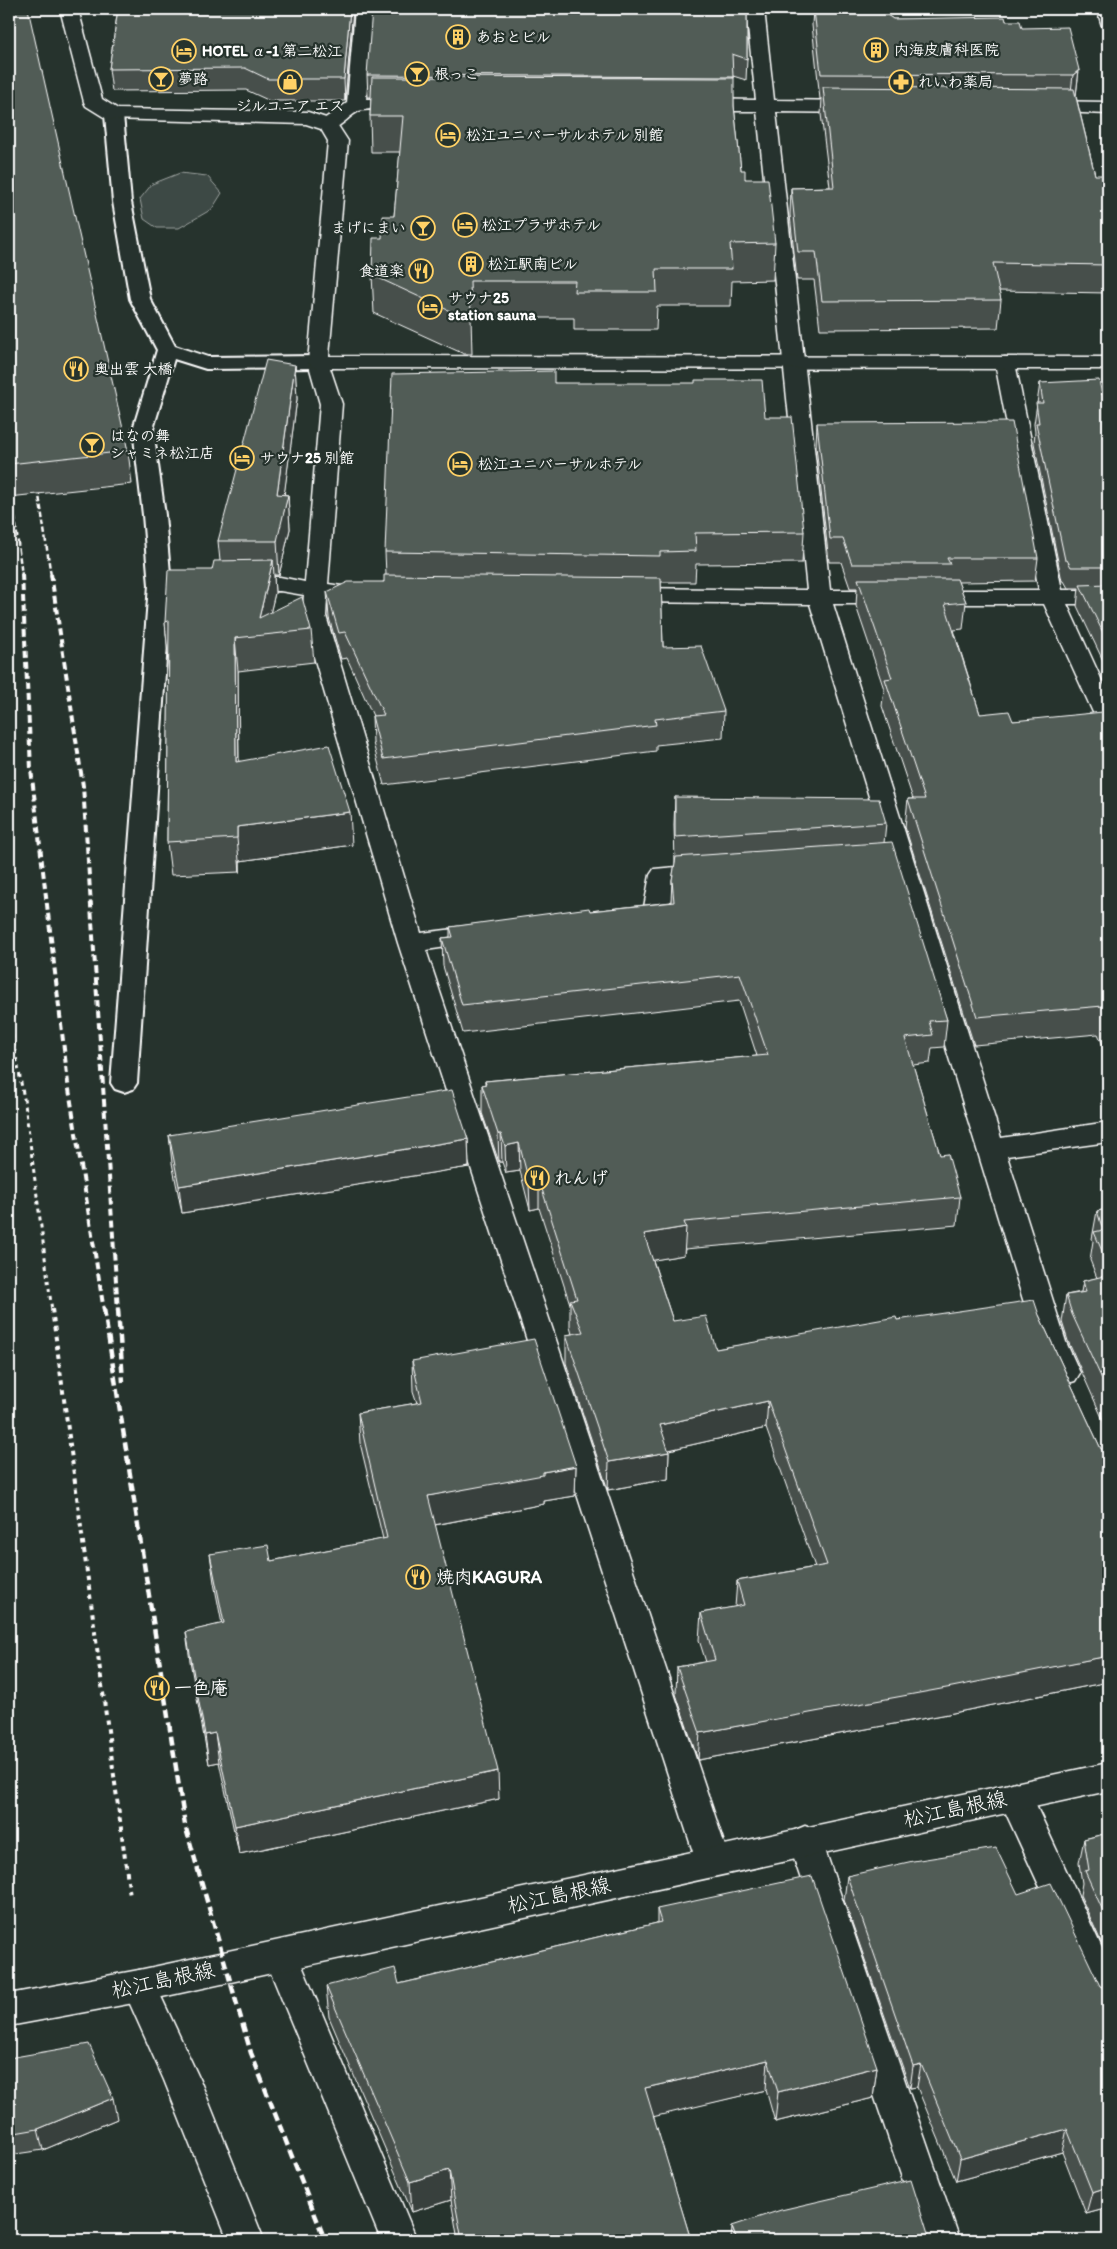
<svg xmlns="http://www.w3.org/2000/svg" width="1117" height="2249" font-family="Itim,'Klee One',sans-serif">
  <rect width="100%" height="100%" fill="#26332d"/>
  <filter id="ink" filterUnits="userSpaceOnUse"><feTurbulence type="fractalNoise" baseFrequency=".02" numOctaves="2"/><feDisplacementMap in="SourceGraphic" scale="10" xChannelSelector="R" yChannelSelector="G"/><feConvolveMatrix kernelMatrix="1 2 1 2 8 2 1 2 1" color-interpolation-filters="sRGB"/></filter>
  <g filter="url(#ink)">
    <polygon fill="#3e4944" stroke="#9ea4a2" points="180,173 207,176 222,193 212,209 179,228 157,228 144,219 140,199 152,184"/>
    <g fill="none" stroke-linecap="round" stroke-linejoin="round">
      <g stroke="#fff" stroke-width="4">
        <polygon id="lane" points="114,110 120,111 123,115 131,202 150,299 175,346 208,357 318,356 325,358 328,362 325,366 318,368 206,369 174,359 153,429 165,515 171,585 137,1083 133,1089 124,1092 115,1089 111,1083 149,585 143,515 133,429 157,350 130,299 113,202 105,115 108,111"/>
      </g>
      <g stroke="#fff" stroke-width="3">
        <g id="street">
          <path d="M355 9H373L366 99H407L414 101 416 105 414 109 407 111C396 111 368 107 359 111 345 118 338 133 321 129L319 125 321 121 347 103Z"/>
          <polygon points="746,9 764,9 774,100 860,101 867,103 869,107 867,111 860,113 776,112 830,590 1039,590 995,363 998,359 1005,357 1012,359 1015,363 1062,590 1108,590 1108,604 1067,604 1108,694 1108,726 1100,724 1096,719 1044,604 833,604 1001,1138 1108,1122 1108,1142 1007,1156 1066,1342 1080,1373 1075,1381 1065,1384 1055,1381 1036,1342 810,604 625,602 617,600 614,595 617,590 625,588 807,590 757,111 698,111 691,109 689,105 691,101 698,99 756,100"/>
          <polygon points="1040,101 1108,102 1108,114 1033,111 1031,107 1033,103"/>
          <polygon points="318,356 325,358 328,362 342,404 328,584 342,586 345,591 342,596 327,598 326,616 421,933 479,926 488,929 492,935 488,941 426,950 730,1861 725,1871 713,1876 701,1871 696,1861 398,943 302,616 304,595 280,591 160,592 152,590 149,585 152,580 160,578 280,577 305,582 320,404 308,362 311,358"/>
          <polygon points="709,864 718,866 722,872 718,878 674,883 668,914 664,920 629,926 620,923 616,917 620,911 644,907 650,875 654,869"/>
          <polygon points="1015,1782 1027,1786 1108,1961 1108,2014 1096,2009 998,1796 1003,1786"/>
          <polygon points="805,1826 817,1831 822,1841 960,2240 923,2240 788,1841 793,1831"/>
          <polygon points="281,1941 293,1945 298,1956 417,2240 381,2240 264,1956 269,1945"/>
          <polygon points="139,1970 151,1975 200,2080 264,2240 228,2240 164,2080 122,1986 127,1975"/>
        </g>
      </g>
      <g stroke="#fff" stroke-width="3">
        <g id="secondary">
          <polygon points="60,9 78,9 102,99 118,109 308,112 335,121 348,141 329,356 1108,357 1108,369 318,368 311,366 308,362 328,141 321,129 306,124 107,119 86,106 84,102"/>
          <polygon points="1097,9 1108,9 1108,27 1102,26"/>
        </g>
      </g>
      <g stroke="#fff" stroke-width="3">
        <polygon id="primary" points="1108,1763 1108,1791 139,2002 9,2026 9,1994 139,1970"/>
      </g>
      <polyline stroke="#fff" stroke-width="3" stroke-dasharray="4 4" stroke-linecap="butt" points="9,1019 25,1104 52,1311"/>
      <polyline stroke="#fff" stroke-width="4" stroke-dasharray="4.5 4.5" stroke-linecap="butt" points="52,1309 130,1896"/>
      <use href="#lane" fill="#26332d" fill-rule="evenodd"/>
      <use href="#street" fill="#26332d" fill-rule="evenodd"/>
      <use href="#secondary" fill="#26332d" fill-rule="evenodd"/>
      <use href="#primary" fill="#26332d" fill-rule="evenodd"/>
      <g stroke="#fff" stroke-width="2.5" stroke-dasharray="5.5 2.5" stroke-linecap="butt">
        <polyline points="9,469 22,576"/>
        <polyline points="37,482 51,576"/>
      </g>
      <g stroke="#fff" stroke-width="4" stroke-dasharray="7 4" stroke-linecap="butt">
        <polyline points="22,574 31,769 68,1083 104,1311"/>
        <polyline points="51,574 83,786 118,1311"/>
      </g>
      <g stroke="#fff" stroke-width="4.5" stroke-dasharray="9 4.5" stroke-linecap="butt">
        <polyline points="104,1309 185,1825 251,2053 325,2240"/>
        <polyline points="118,1309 123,1382"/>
      </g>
    </g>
    <g fill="#464f4b" stroke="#fff">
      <polygon points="9,9 128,451 132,484 9,497"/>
      <polygon points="118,9 354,9 353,9 345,101 270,101 246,90 112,91 109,69"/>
      <polygon points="747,9 747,59 746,80 733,76 734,106 741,170 775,243 773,280 732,281 731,306 657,306 656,330 574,330 574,318 471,318 472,354 464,354 374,313 372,275 382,238 394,216 400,152 371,152 370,116 371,97 368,97 367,75"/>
      <polygon points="813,9 878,9 893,19 1006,21 1022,28 1079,70 1076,96 1095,175 1108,196 1108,293 999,291 1001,300 998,328 820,329 814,280 797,280 790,215 791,188 830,187 821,114 822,99 820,99 812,25"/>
      <polygon points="295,365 297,399 284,494 288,495 290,529 279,575 274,575 275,593 270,613 311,630 314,662 238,671 239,762 352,845 240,861 240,872 171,875 167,842 169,655 168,655 165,622 220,561 218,541"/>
      <polygon points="554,383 765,417 804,532 802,563 696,564 695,582 661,582 663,647 724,711 723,738 656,745 656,751 384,785 373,743 372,716 373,716 347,658 341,659 329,618 327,592 384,582 386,575 385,552"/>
      <polygon points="1040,383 1102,395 1108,395 1108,671 1077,606 1079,588 1068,588 1064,581 1062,581 1034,443 1035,432 1034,424"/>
      <polygon points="817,423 1038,558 1035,581 958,582 966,602 963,629 954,630 980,714 1013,721 1108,721 1108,1055 1098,1034 974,1045 905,827 908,799 913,799 882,706 884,689 856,606 857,588 850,588 841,562 829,562 816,446"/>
      <polygon points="675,797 886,823 884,843 947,1020 944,1047 932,1048 930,1063 913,1065 940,1155 960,1197 957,1225 685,1249 684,1255 653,1260 673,1321 716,1349 897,1320 1039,1315 1101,1449 1108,1452 1108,1682 948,1714 698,1760 676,1694 677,1667 706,1662 699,1640 701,1613 735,1607 737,1581 815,1567 766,1428 669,1450 668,1479 608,1490 566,1363 566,1335 572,1334 570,1327 570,1304 539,1208 530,1210 520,1171 506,1173 502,1162 499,1162 482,1113 482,1085 485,1085 485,1081 757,1056 739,1001 463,1033 443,966 442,938 450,937 450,927 590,911 671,902 672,880 675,864 674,825"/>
      <polygon points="169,1135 468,1139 469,1167 182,1213 172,1163"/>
      <polygon points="1108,1209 1108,1431 1068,1341 1062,1322 1066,1295 1081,1292 1083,1281 1097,1278 1090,1260 1093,1241 1092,1239 1097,1211"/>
      <polygon points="412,1361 576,1466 575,1496 544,1501 544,1504 435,1525 499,1799 239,1854 219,1762 209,1764 190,1661 186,1632 222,1624 214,1583 210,1554 271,1561 383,1539 360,1443 358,1413 417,1403 413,1391"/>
      <polygon points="1108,1833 1108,1957 1080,1895 1082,1883 1079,1863 1084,1839"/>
      <polygon points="847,1876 1018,1894 1100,1986 1108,1990 1108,2208 1086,2214 1062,2152 956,2181 917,2087 910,2088 844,1900"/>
      <polygon points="657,1909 877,2067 873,2098 775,2122 766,2090 653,2116 691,2240 458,2240 451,2200 412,2212 329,2017 326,1986 399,1984 657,1923"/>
      <polygon points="9,2058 117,2119 43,2150 9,2155"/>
      <polygon points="732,2226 737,2240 731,2240"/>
    </g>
    <g fill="#39403d" stroke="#fff">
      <polygon points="350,9 353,9 345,101 344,79"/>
      <polygon points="1079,70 1076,95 1070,100 1073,75"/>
      <polygon points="295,365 297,399 280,526 288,495 290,529 279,575 277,541 277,494"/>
      <polygon points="273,560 275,593 265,635 259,618"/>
      <polygon points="169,621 173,654 168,655 165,622"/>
      <polygon points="235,638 238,671 239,796 236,762"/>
      <polygon points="350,812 352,845 240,861 240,872 237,838 237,827"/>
      <polygon points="498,1134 501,1134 502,1162 499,1162"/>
      <polygon points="468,1139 469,1167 182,1213 179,1186"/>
      <polygon points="519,1143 520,1171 506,1173 505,1146"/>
      <polygon points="539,1180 539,1208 530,1210 529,1182"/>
      <polygon points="686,1227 684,1255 643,1262 644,1234"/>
      <polygon points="768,1401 766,1428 660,1452 660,1425"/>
      <polygon points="669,1452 668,1479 608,1490 609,1462"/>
      <polygon points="576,1466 575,1496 544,1501 544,1504 429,1526 428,1496 543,1472"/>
      <polygon points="1108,1656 1108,1682 948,1714 698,1760 700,1733"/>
      <polygon points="215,1733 219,1762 209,1764 205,1735"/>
      <polygon points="498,1771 499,1799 239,1854 235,1826"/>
      <polygon points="768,2060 766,2090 644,2119 645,2088"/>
      <polygon points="921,2064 917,2087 910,2088 913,2066"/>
      <polygon points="877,2067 873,2098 775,2122 778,2092"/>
      <polygon points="113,2098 117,2119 43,2150 38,2129"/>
      <polygon points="1067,2129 1062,2152 956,2181 960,2159"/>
      <polygon points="449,2170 451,2200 412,2212 410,2182"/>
      <polygon points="1108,2187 1108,2208 1086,2214 1092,2192"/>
    </g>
    <g fill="#515c57" stroke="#fff">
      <polygon points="9,9 28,9 128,451 9,464"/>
      <polygon points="118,9 350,9 344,79 268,79 245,68 109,69"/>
      <polygon points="372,9 747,9 747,59 732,54 733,77 367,75"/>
      <polygon points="814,9 878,9 893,19 1005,17 1006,21 1020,21 1022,28 1068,27 1079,70 1073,75 821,74"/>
      <polygon points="372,77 734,78 734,106 741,170 745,170 745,179 768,179 775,243 730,244 732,269 656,269 657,292 574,292 575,281 470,281 471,317 463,317 372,275 373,238 382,238 383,216 394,216 403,116 370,116"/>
      <polygon points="823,87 1074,89 1095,175 1103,175 1108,196 1108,265 993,263 1001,300 822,301 816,252 798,252 791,188 834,187"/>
      <polygon points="266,360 295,365 277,494 288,495 277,541 218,541"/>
      <polygon points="554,371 554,383 695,383 695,380 762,380 765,417 792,417 804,532 695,533 696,551 660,552 660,556 385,552 392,374"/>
      <polygon points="1099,380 1102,395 1108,395 1108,567 1071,567 1067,560 1065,560 1036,423 1039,423 1036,403 1043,403 1040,383"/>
      <polygon points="1012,422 1038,558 947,558 950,564 852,564 843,539 830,539 817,423"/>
      <polygon points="273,560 259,618 302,597 311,630 235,638 236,762 329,745 350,812 237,827 237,838 167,842 169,621 165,622 168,570 212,570 214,561"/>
      <polygon points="384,575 661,578 663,647 701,646 724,711 655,719 656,725 383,759 372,716 384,715 345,632 339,633 327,592 348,582 384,582"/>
      <polygon points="858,579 957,579 966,602 945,604 980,714 1009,711 1013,721 1103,712 1108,721 1108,1018 1103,1006 977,1017 908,799 925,799 885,679 892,678"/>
      <polygon points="1108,584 1108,643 1080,585"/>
      <polygon points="675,797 879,799 886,823 675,837"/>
      <polygon points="892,842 947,1020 929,1021 933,1035 905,1038 940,1155 948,1154 960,1197 684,1222 686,1227 644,1234 673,1321 706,1316 716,1349 896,1317 897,1320 1034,1300 1039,1315 1101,1449 1108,1452 1108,1656 952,1687 700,1733 677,1667 715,1660 701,1613 744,1605 737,1581 827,1565 768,1401 660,1425 669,1452 609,1462 566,1335 583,1332 570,1300 577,1299 539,1180 529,1182 519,1143 505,1146 501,1134 498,1134 482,1085 486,1084 485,1081 768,1055 740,974 462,1005 442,938 453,937 450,927 589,908 590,911 674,902 672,880 676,857"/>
      <polygon points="452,1090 468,1139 179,1186 169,1135"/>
      <polygon points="1108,1209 1108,1265 1094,1232 1103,1230 1097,1211"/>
      <polygon points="1108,1275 1108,1392 1072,1314 1066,1295 1086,1292 1083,1281"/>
      <polygon points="534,1339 576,1466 543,1472 543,1475 428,1496 498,1771 235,1826 215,1733 205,1735 186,1632 224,1623 210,1554 268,1545 271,1561 387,1538 358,1413 422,1402 412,1361"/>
      <polygon points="1108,1833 1108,1922 1085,1871 1089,1870 1084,1839"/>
      <polygon points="996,1848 1018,1894 1051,1883 1100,1986 1108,1990 1108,2187 1092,2192 1067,2129 960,2159 921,2064 913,2066 847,1876 913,1861"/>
      <polygon points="812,1876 877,2067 778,2092 768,2060 645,2088 691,2240 462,2240 449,2170 410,2182 326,1986 395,1968 399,1984 661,1922 657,1909"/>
      <polygon points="89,2044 113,2098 38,2129 9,2134 9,2058"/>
      <polygon points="911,2180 930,2240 737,2240 732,2226 781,2210"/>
    </g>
  </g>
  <defs>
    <g id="building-ring" transform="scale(1.25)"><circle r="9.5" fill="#26332d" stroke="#ffd166" stroke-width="1.5"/><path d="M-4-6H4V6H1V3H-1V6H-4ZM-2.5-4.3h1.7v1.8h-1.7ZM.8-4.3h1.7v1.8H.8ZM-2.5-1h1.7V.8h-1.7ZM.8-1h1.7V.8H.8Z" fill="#ffd166"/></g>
    <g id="hotel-ring" transform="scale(1.25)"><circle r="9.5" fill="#26332d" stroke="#ffd166" stroke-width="1.5"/><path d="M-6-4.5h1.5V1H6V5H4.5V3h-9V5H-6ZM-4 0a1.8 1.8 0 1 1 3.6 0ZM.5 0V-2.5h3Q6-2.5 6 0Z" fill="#ffd166"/></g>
    <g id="bar-ring" transform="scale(1.25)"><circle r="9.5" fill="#26332d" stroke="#ffd166" stroke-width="1.5"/><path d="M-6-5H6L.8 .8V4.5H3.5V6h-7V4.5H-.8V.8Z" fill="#ffd166"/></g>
    <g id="shop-ring" transform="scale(1.25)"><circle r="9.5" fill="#26332d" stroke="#ffd166" stroke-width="1.5"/><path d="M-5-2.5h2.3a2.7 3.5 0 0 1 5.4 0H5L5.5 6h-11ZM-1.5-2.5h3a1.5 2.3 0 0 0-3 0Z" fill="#ffd166"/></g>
    <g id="pharmacy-ring" transform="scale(1.25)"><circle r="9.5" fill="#26332d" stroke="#ffd166" stroke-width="1.5"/><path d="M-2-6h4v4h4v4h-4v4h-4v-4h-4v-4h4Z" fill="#ffd166"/></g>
    <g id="restaurant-ring" transform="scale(1.25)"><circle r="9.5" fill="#26332d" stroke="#ffd166" stroke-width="1.5"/><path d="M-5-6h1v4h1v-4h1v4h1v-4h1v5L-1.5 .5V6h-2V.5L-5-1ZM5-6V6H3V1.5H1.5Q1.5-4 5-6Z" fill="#ffd166"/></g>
  </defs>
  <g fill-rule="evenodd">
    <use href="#building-ring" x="458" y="37"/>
    <use href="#building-ring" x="876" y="50"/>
    <use href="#hotel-ring" x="184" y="51"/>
    <use href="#bar-ring" x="417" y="74"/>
    <use href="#bar-ring" x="161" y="79"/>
    <use href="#shop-ring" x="290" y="82"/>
    <use href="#pharmacy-ring" x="901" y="82"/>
    <use href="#hotel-ring" x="448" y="135"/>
    <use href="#hotel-ring" x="465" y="225"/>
    <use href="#bar-ring" x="423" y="228"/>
    <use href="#building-ring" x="471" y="264"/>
    <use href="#restaurant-ring" x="421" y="271"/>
    <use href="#hotel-ring" x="430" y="307"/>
    <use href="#restaurant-ring" x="76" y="369"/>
    <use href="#bar-ring" x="92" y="445"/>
    <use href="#hotel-ring" x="242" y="458"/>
    <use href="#hotel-ring" x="460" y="464"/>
    <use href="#restaurant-ring" x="537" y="1178"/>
    <use href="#restaurant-ring" x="418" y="1577"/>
    <use href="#restaurant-ring" x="157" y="1688"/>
  </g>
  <g text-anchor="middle" stroke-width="4.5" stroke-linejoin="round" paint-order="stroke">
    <g font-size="15" font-weight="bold" fill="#fff" stroke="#26332d" text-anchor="start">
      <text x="476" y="42">あおとビル</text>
      <text x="894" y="55">内海皮膚科医院</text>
      <text x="202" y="56">HOTEL α-1 第二松江</text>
      <text x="434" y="79">根っこ</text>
      <text x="178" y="84">夢路</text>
      <text x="918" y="87">れいわ薬局</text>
      <text x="290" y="111" text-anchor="middle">ジルコニア エス</text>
      <text x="466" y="140">松江ユニバーサルホテル 別館</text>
      <text x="482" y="230">松江プラザホテル</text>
      <text x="406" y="233" text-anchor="end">まげにまい</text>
      <text x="488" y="269">松江駅南ビル</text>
      <text x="404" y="276" text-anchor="end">食道楽</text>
      <text x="448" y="303">サウナ25<tspan x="448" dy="17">station sauna</tspan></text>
      <text x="94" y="374">奥出雲 大橋</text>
      <text x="110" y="441">はなの舞<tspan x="110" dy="17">シャミネ松江店</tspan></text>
      <text x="260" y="463">サウナ25 別館</text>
      <text x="478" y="469">松江ユニバーサルホテル</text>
    </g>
    <g font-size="18" font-weight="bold" fill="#fff" stroke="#26332d" text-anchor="start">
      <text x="554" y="1184">れんげ</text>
      <text x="436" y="1583">焼肉KAGURA</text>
      <text x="174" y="1694">一色庵</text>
    </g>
    <g font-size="21" fill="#fff" stroke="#26332d">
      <text transform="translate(955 1809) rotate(-12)" y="7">松江島根線</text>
      <text transform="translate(559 1895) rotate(-12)" y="7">松江島根線</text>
      <text transform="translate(163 1980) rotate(-12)" y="7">松江島根線</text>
    </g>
  </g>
  <rect width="1117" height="2249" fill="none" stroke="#26332d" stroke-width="30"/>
  <rect x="15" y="15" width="1087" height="2219" fill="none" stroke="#fff" stroke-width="2" filter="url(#ink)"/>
</svg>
